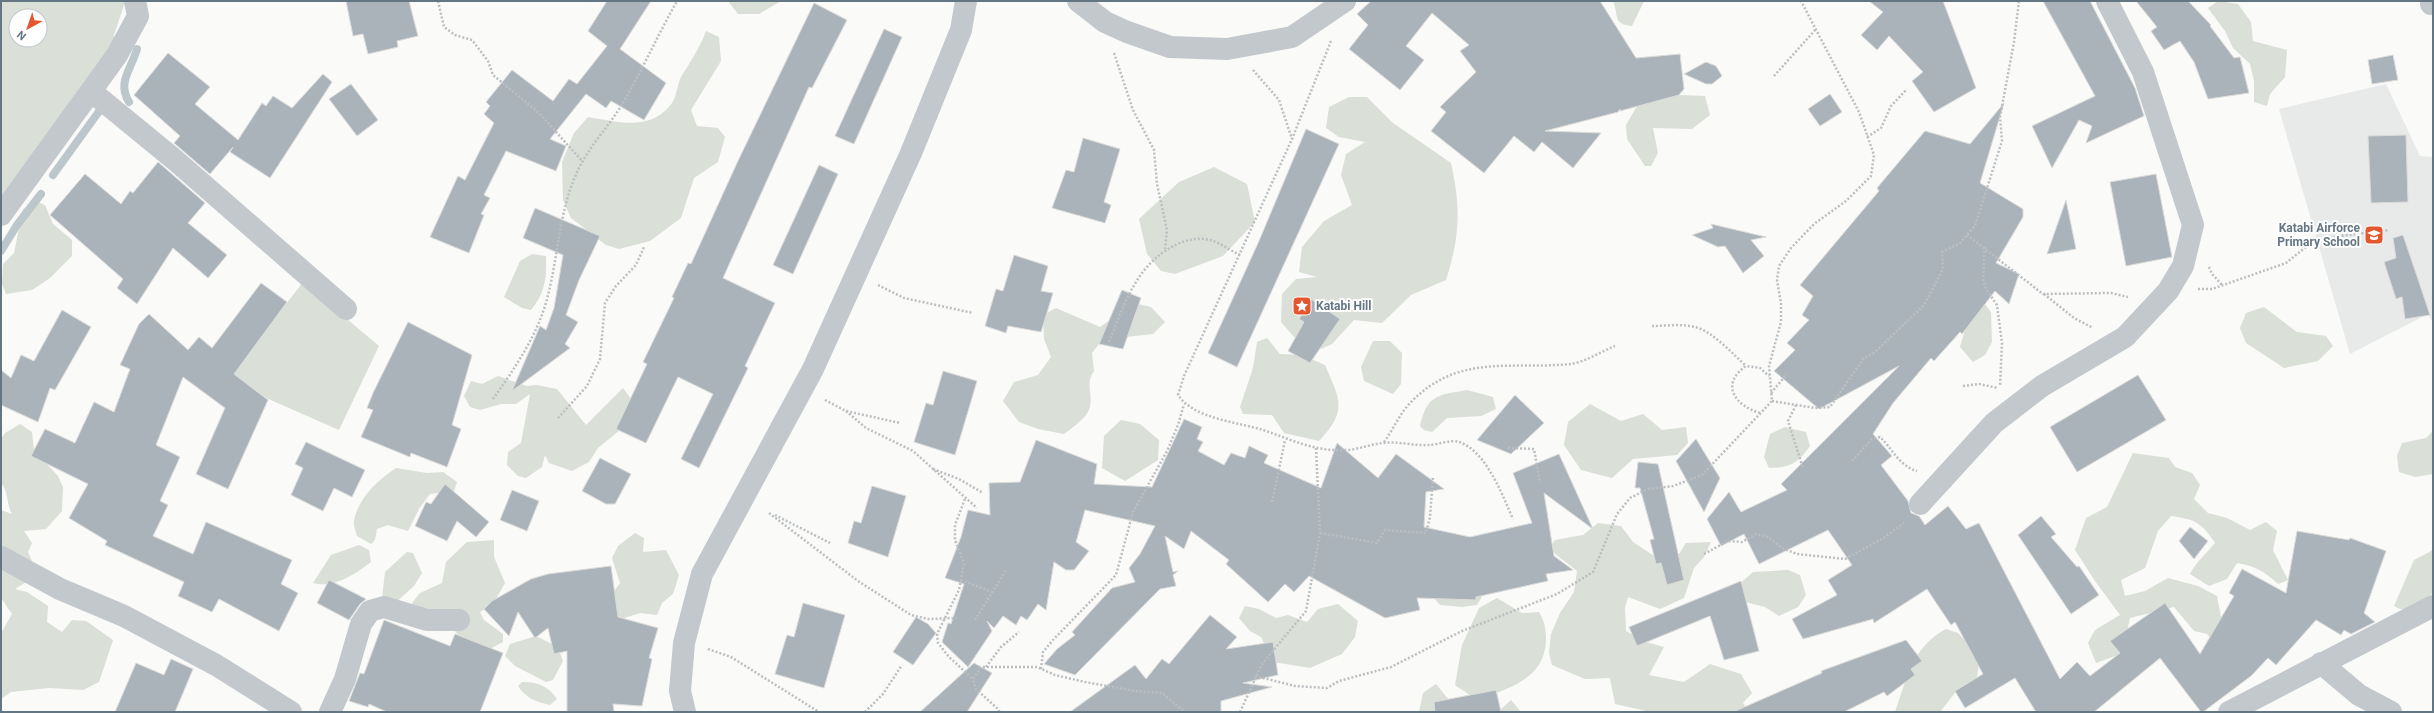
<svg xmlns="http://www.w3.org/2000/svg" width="2434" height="713" font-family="Roboto,sans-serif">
  <rect width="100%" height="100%" fill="#fafaf8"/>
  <polygon fill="#e8e9e9" points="2386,84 2420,156 2433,157 2433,323 2428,314 2350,354 2279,109"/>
  <g fill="#dadfd7" fill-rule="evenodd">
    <path d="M1 1 125 2 114 35V50L1 202ZM16 16H40V40H16Z"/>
    <polygon points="728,1 781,1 759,14 738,14"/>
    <path d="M1613 1H1644L1632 26C1612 24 1619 15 1613 1Z"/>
    <polygon points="2218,1 2238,4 2251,22 2253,41 2287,50 2285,77 2270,94 2267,106 2254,102 2254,81 2250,64 2233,48 2225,31 2208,8"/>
    <path d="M706 31 719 37 721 61 691 110 697 126 718 128 725 137 718 162 694 178 681 218 650 241 619 249 606 245 571 218 563 200 562 162 574 133 588 117C618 122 651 132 672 103 677 96 677 85 681 77 690 62 700 48 706 31Z"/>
    <polygon points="1681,95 1705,96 1710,115 1692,129 1653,128 1658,153 1651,166 1645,166 1627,139 1626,125 1637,106 1650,98"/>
    <path d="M1349 97H1367L1393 123 1451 163C1461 208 1460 236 1446 280L1411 295 1382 323 1354 320 1332 344 1321 349 1294 337 1281 322 1282 294 1296 279 1317 277 1299 272 1302 247 1324 221 1352 205 1341 175 1346 154 1365 142 1339 137 1326 128 1329 107Z"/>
    <polygon points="1214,167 1247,184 1255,222 1223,256 1175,274 1161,271 1147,254 1139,219 1179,182"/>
    <polygon points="38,202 45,205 53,224 72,240 72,256 50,278 32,290 6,294 2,284 3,264 14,253 23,209"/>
    <path d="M532 254 546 256C547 277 545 293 531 310L522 308 504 297 520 261Z"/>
    <polygon points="303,282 379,346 339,430 266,398 233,373"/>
    <polygon points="1981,299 1991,312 1992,342 1985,355 1973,362 1960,347 1968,319"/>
    <path d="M1134 303 1151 307 1165 322 1153 334 1125 337 1099 344 1092 353 1094 371C1085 383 1093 394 1090 407 1087 418 1073 427 1064 434L1038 429 1019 422 1003 401 1014 382 1038 375 1051 357 1044 339 1043 315 1056 308 1100 327Z"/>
    <polygon points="2264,307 2297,332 2326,336 2333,346 2318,361 2284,368 2246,343 2240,328 2246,313"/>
    <path d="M1267 338 1280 354 1302 355 1325 365C1340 400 1348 410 1319 441L1284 433 1272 415 1243 414 1240 407 1253 368 1257 342Z"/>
    <polygon points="1373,341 1390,341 1402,353 1401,384 1393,394 1364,381 1361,367"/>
    <polygon points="498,376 527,386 537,385 557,389 586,425 623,388 635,404 626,425 598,448 589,462 572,471 549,463 545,455 542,467 526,478 518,476 507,465 508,452 521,443 530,394 516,404 501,404 480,410 470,407 464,396 471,381 482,384"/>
    <path d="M1467 390 1493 397 1496 409 1481 416 1447 418 1432 432 1424 430 1420 426C1427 394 1439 395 1467 390Z"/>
    <polygon points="1590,404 1621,421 1643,414 1662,430 1686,427 1688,443 1677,455 1633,459 1612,478 1581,470 1564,445 1568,422"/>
    <polygon points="1121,420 1140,424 1159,440 1158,460 1125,481 1102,468 1104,436"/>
    <path d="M20 424 32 432 34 450 58 476 63 487 62 511 46 529 24 531 32 543 28 552 32 561 30 580 15 589 27 592 48 606 47 622 62 632 72 620 86 621 113 640 99 682 83 690 49 688 11 692 1 699V633L12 614 1 598V510L12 514C6 504 9 492 1 483V439L5 433Z"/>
    <path d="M1785 427 1806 432 1810 446C1798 463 1790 468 1769 468L1764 457 1770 434Z"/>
    <polygon points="2433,431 2433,474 2415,477 2399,472 2397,456 2402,443 2426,438"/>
    <path d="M2133 453 2169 458 2175 467 2192 473 2200 485 2194 499 2208 513 2227 518 2250 530 2266 522 2277 531 2273 550 2288 580 2278 584C2264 571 2255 566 2237 563L2227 579 2209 586 2190 574C2195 563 2207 553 2215 543 2202 523 2195 519 2171 516L2158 531 2145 568 2121 580 2125 596 2145 591 2168 578 2198 586 2217 596 2222 622 2220 649 2207 634 2194 631 2174 607 2130 618 2128 627 2131 638 2118 655 2096 663 2088 643 2095 630 2120 615 2095 581 2075 550 2086 518 2107 507Z"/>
    <path d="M396 468 427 473 443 472 457 482 454 491 430 494 419 509 408 531 388 525 377 529 375 540 371 544 357 536C356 532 353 525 354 521 358 498 378 480 396 468Z"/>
    <polygon points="1598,523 1621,526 1633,542 1671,567 1686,543 1711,542 1704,557 1694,568 1684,598 1660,609 1628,597 1625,608 1626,631 1646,642 1664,647 1649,675 1684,682 1710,664 1741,674 1752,693 1743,703 1749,712 1651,712 1615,704 1610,678 1585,679 1552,665 1549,653 1551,634 1560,613 1574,592 1577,571 1549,549 1555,540 1583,535"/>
    <polygon points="635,533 644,538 643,552 666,550 679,575 673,594 662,603 657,615 640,613 618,620 607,601 620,583 612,558 618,546"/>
    <polygon points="494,540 494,557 505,583 493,604 480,612 484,620 503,634 503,642 484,652 464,643 452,627 418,624 412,603 420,593 442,583 446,562 467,542"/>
    <path d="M359 545 369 550 371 562C356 574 332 589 313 583L331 555Z"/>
    <path d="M2433 550V593C2421 602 2410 616 2394 606L2414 560Z"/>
    <polygon points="407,552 413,553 422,573 414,586 396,602 382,598 385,572"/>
    <polygon points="1788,570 1800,575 1806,595 1798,607 1779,616 1765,607 1725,597 1753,572"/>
    <polygon points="1430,593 1483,595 1477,605 1462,607 1440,605"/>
    <path d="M1497 598 1522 613 1539 612C1545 623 1546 628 1546 641 1544 680 1508 688 1477 700L1455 685 1462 645 1479 608Z"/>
    <polygon points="1338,604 1358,621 1355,637 1342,654 1310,668 1273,662 1261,637 1250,631 1239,618 1245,606 1259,609 1276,618 1288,615 1307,622 1318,609"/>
    <path d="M1946 629 1958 633 1980 657 1977 678 1958 689 1940 712H1895C1907 678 1912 647 1946 629Z"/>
    <polygon points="536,636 558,647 563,661 553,680 546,682 515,666 505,656 510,644"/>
    <path d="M522 682C538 682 548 686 557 699L550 705C536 702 526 698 518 686Z"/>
    <polygon points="1436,684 1453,705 1450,712 1419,712 1423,693"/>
    <polygon points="1511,700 1521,712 1498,712"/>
  </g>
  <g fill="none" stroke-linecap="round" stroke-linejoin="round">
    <g stroke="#bbc7cb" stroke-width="8">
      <path d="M129 102C117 82 131 70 137 49"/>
      <polyline points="53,175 100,110"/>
      <polyline points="1,251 17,225 41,194"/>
    </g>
  </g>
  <g fill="#aab3b9" stroke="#dcdcda">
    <polygon points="346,1 409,1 418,36 397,41 398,47 368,54 363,34 353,36"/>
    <polygon points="607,1 651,1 620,49 666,83 644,120 611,101 606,108 586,94 550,139 566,146 556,171 506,151 484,195 490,198 481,214 484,215 469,253 430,237 458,176 465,180 494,123 484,114 490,106 486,102 512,70 553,101 569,79 577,84 607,46 588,31"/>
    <polygon points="1371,1 1600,1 1636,58 1680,54 1684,89 1679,95 1620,111 1620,109 1618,112 1545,131 1601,133 1573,168 1542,142 1534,152 1514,136 1484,173 1431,131 1446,112 1440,107 1476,72 1460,51 1469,45 1432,13 1406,46 1424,60 1400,90 1349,49 1368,25 1357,14"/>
    <polygon points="1869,1 1943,1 1976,88 1934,112 1912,81 1923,72 1889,36 1877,50 1861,35 1883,12"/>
    <polygon points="2043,1 2090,1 2135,88 2144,116 2086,143 2092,126 2079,120 2052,168 2032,126 2095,96"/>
    <polygon points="2136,1 2188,1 2211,25 2210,26 2234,58 2240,57 2249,93 2208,99 2194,62 2180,41 2164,50 2151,31 2157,27"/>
    <polygon points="814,3 847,20 812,88 809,87 723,278 775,303 745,366 748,368 699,468 681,459 713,394 678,377 646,443 616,429 647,364 643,362 674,298 672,297 688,263 691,264 737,163"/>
    <polygon points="884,29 902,37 854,144 835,136"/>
    <polygon points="168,53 210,87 195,104 238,140 262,103 266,106 273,96 292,108 323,74 332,82 270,178 230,152 233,147 210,174 174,143 180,136 134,95"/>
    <polygon points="2393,55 2398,80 2372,84 2368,60"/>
    <polygon points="1706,62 1716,66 1722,76 1712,84 1706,84 1684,74"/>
    <polygon points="351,84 378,120 357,136 329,99"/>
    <polygon points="1830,94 1842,112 1820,126 1808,109"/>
    <polygon points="2004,103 1980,183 2023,209 2023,217 1996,263 2019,274 2009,304 1995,291 1962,334 1960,332 1934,361 1931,358 1893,403 1873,434 1892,456 1881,465 1908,501 1911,513 1919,516 1925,525 1948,506 1966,529 1979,523 2060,679 2077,662 2090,676 2120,653 2110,641 2165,603 2200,654 2234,596 2229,593 2242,569 2286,593 2297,531 2349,540 2350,538 2386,551 2364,613 2375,622 2351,634 2344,630 2341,635 2316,620 2276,665 2268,658 2251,676 2203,712 2201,712 2160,658 2094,712 2036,712 2015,678 1965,708 1955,691 1983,674 1955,622 1951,625 1927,589 1874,623 1873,619 1803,639 1792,619 1837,595 1828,580 1852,565 1828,530 1759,564 1744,534 1721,546 1707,519 1729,492 1741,512 1787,490 1781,484 1899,366 1819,409 1774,371 1795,350 1787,343 1809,320 1802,315 1813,296 1800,285 1879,191 1877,188 1925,131 1970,144"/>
    <polygon points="1306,129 1339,144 1237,367 1208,353 1259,241"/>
    <polygon points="2406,135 2408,202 2371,203 2368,136"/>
    <polygon points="1083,138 1120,149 1104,202 1111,205 1105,223 1052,208 1066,170 1074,172"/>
    <polygon points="158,162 205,203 188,223 227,255 208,278 173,248 137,304 117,288 123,279 50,215 85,174 121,204 130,191 133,193"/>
    <polygon points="819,165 838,174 793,274 773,265"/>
    <polygon points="2156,174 2172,257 2126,266 2110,182"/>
    <polygon points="2066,200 2076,249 2047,254"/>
    <polygon points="535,208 600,236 579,280 566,315 578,322 565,344 570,348 512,391 540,326 546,330 554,308 563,255 523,238"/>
    <polygon points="1711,224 1766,237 1751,240 1764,256 1743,273 1725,246 1718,247 1692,235 1713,228"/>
    <polygon points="2403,235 2418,279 2430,315 2405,319 2402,297 2396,299 2384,262 2396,258 2393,238"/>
    <polygon points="1014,255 1048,266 1041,291 1053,293 1041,332 1008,326 1006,333 985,326 996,289 1003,291"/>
    <polygon points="261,283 287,302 234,374 268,400 228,489 196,474 225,408 183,377 156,445 180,457 160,501 168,505 153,536 193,554 206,522 292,560 281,584 298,593 279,631 219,599 212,612 178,596 184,582 105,545 107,541 69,518 88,484 31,456 45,429 75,443 94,402 114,412 130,369 120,365 139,324 149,314 188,350 199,337 212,348"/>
    <polygon points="1122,290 1141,298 1123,349 1099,344"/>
    <polygon points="1311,299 1340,319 1310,363 1288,351 1304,322 1299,319"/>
    <polygon points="62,310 91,327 55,390 50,388 38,422 1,405 1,370 11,378 21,355 34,361"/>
    <polygon points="408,322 472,355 452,425 461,429 447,467 411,453 410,457 361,437 373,410 367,408 373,393"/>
    <polygon points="943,371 977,381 955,455 914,442 926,403 933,405"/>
    <polygon points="2138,375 2166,420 2077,472 2050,427"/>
    <polygon points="1515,395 1544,423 1511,454 1477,440"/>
    <polygon points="1184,419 1202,427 1197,439 1203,442 1198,451 1224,465 1231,453 1245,458 1249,446 1268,455 1264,463 1321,488 1337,443 1378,478 1396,454 1444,489 1426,492 1424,527 1470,537 1532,523 1513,473 1559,454 1593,529 1544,493 1554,556 1573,570 1546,574 1548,581 1476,597 1476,600 1417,598 1420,610 1385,618 1309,576 1294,592 1285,584 1268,602 1226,564 1229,560 1191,531 1184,549 1165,536 1173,572 1178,571 1173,575 1176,586 1160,589 1075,675 1044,664 1057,649 1075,635 1072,632 1112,588 1135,582 1129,568 1140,554 1155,526 1085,510 1076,542 1089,551 1074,570 1066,570 1054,562 1046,610 1038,604 1027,620 1021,616 1016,625 1003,616 994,628 987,621 992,631 968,667 942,642 948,623 951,624 964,584 945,578 961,537 968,510 990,515 989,483 1020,482 1036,440 1097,464 1094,484 1152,487"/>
    <polygon points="1696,439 1720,478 1704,512 1676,461"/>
    <polygon points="306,442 365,470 352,497 334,488 323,511 291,495 303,468 295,464"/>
    <polygon points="600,458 631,474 615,504 606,504 582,491"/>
    <polygon points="1638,462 1658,464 1684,580 1667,585 1661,563 1656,564 1650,540 1654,539 1640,488 1635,488"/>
    <polygon points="445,484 489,522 476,537 457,521 447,541 415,526 426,502 431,504"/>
    <polygon points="872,486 906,496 888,557 848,543 854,521 861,523"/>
    <polygon points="512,490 539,501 527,531 500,520"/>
    <polygon points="2041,516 2056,534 2051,537 2077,567 2079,566 2099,595 2071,614 2018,535"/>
    <polygon points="2190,527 2208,541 2194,559 2179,541"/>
    <polygon points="611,566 618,617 658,628 649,658 652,659 642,706 613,704 614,712 567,712 567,651 554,654 548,628 535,638 518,612 509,636 484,609 492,601 531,579 548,574"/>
    <polygon points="329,580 366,599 360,604 349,620 317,603"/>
    <polygon points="1741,581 1759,651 1724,660 1710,616 1637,646 1629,627"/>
    <polygon points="803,603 845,615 824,688 775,674 787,635 794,637"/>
    <polygon points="1210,615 1237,637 1226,649 1273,642 1278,675 1243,683 1272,687 1221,701 1221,712 1070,712 1135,665 1146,679 1162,659 1169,664"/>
    <polygon points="916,617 928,624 936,633 913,665 893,652"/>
    <polygon points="384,620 450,646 455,634 503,653 480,712 387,712 369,704 368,707 349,701 360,673 364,674"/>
    <polygon points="1906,640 1922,661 1911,669 1915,675 1887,696 1884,692 1844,712 1733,712 1822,673 1821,671"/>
    <polygon points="171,659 193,669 175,712 115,712 136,663 164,675"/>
    <polygon points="974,663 992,673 967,712 920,712"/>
    <polygon points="1496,690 1501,712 1435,712 1434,702"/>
  </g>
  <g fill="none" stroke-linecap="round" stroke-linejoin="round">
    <g stroke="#bbbfc2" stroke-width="2.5" stroke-dasharray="2 2" stroke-linecap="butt">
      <polyline points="438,1 444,27 455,35 472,40 488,61 493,75 539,113 583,162"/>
      <path d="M1331 41 1292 139 1184 376 1178 395C1194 419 1238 422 1263 430 1290 439 1315 452 1345 450 1358 450 1370 444 1383 443 1398 441 1414 446 1429 445 1437 445 1451 439 1459 442 1486 451 1502 494 1513 519"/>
      <polyline points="1114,53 1133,110 1154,150 1157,184 1167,230 1165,249"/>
      <polyline points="1253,70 1279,100 1292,139"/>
      <polyline points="1774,76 1816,29"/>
      <polyline points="1867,137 1881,128 1891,106 1907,89"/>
      <polyline points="1967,235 2043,294 2111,293 2128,297"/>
      <polyline points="1985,247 1983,279 1986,289 1997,305 2002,343 2000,386"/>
      <polyline points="2209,267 2212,274 2223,286"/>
      <polyline points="878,285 904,298 973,313"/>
      <polyline points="2198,289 2212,289 2286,263 2311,243 2340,236 2389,230"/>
      <polyline points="2044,294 2074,318 2093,328"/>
      <path d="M1652 326C1667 326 1684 323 1698 328 1714 333 1734 355 1746 366"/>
      <path d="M1109 342C1125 303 1137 261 1180 243 1189 239 1203 237 1213 241 1222 244 1231 251 1240 255"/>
      <polyline points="1963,386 1979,384 1998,388"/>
      <polyline points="1771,393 1787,374"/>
      <path d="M493 399C515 368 539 333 548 295 558 256 559 214 575 177 586 149 608 128 623 103 642 70 658 35 677 1"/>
      <polyline points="825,400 846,411 900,423"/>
      <polyline points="1772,401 1815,408 1830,407 1864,358 1874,353 1924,305 1943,269 1942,252 1960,243 1975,226 2002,141 2000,117 2014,42 2019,1"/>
      <polyline points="1796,405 1788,421 1803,468"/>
      <polyline points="846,411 866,428 913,451 977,508"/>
      <path d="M1760 413C1736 406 1719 385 1746 366L1760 368 1769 376"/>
      <polyline points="558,418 587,386 600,359 605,303 616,286 636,265 644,247"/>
      <path d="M1384 442C1393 430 1400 413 1411 402 1459 353 1510 370 1571 364 1585 362 1602 351 1615 346"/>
      <polyline points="1508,448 1534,449 1540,482"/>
      <path d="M1852 461 1872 439 1880 437C1892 448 1899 466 1917 471"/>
      <polyline points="933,469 959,479 983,493"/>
      <polyline points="965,499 955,525 955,540 964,563 961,580 959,590 937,634 938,643 949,657 973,679"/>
      <polyline points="1272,500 1272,503 1285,440"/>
      <polyline points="769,513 858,581 911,615 928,619 957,618"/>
      <polyline points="775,515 830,543"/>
      <polyline points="1320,533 1377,543 1385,530 1426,533 1430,517 1433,477"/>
      <polyline points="1704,554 1728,541 1742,542 1756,534 1768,537 1782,548 1797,554 1845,559 1882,539 1904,523"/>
      <polyline points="961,580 992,592"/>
      <polyline points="975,620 1006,570"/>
      <polyline points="708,649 731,657 819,712"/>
      <polyline points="986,667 1001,647 1019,632"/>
      <polyline points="1041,669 1043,652 1053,640 1116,575 1133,512 1167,451 1178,425 1184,404"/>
      <polyline points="1255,676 1295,686 1327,688 1339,681 1391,667 1462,631 1557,594 1593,572 1617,514 1630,498 1648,489 1673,486 1702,475 1772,401 1769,366 1781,322 1781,303 1777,280 1779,266 1791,248 1814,224 1846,201 1871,176 1874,155 1859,112 1801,1"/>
      <polyline points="865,712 883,694 902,665"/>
      <polyline points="999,712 999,710 976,689 973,679 981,667 1037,667 1055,675 1085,682 1135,691 1162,693 1185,712"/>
      <polyline points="1240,712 1262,664 1306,611 1320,533 1316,448"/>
    </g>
    <g stroke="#c3c8cc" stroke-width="22">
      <polyline points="1078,1 1105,22 1127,32 1170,47 1227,49 1292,37 1345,1"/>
      <polyline points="2431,1 2431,4"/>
      <polyline points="92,92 175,160 346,309"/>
      <polyline points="1,215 117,55 138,16 135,1"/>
      <polyline points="1920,504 1994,423 2042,386 2125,337 2168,291 2183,266 2193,225 2143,72 2107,1"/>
      <polyline points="1,557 60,589 124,616 216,665 291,712"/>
      <polyline points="2321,663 2359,695 2391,712"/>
      <polyline points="330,712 345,679 361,624 370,611 384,607 427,620 459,620"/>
      <polyline points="685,712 680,691 684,643 702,574 813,369 911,153 961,30 966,1"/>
      <polyline points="2229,712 2433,606"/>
    </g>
  </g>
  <defs>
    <g id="school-square" transform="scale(1)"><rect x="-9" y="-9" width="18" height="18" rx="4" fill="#e4572e" stroke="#fff"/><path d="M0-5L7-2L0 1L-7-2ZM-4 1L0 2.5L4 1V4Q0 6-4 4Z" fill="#fff"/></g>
    <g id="sight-square" transform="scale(1)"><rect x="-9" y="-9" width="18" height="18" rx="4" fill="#e4572e" stroke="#fff"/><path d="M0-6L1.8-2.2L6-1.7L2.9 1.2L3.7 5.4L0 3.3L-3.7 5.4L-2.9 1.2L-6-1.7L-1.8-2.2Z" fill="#fff"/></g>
  </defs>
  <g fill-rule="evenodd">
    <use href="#school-square" x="2374" y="235"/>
    <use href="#sight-square" x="1302" y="306"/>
  </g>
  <g text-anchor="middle" stroke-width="4" stroke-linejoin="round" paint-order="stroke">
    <g font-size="12" font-weight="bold" fill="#657683" stroke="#fff" text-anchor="end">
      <text x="2360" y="232">Katabi Airforce<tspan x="2360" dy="14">Primary School</tspan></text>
      <text x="1316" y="310" text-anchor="start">Katabi Hill</text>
    </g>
  </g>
  <rect width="2434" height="713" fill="none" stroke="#657683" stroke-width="4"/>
  <g transform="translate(28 28) rotate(220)"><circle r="19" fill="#ffffff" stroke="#c1c8cd"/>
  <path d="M0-3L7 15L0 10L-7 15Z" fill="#e4572e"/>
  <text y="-6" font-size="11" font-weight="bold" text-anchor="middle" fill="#657683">N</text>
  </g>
</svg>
